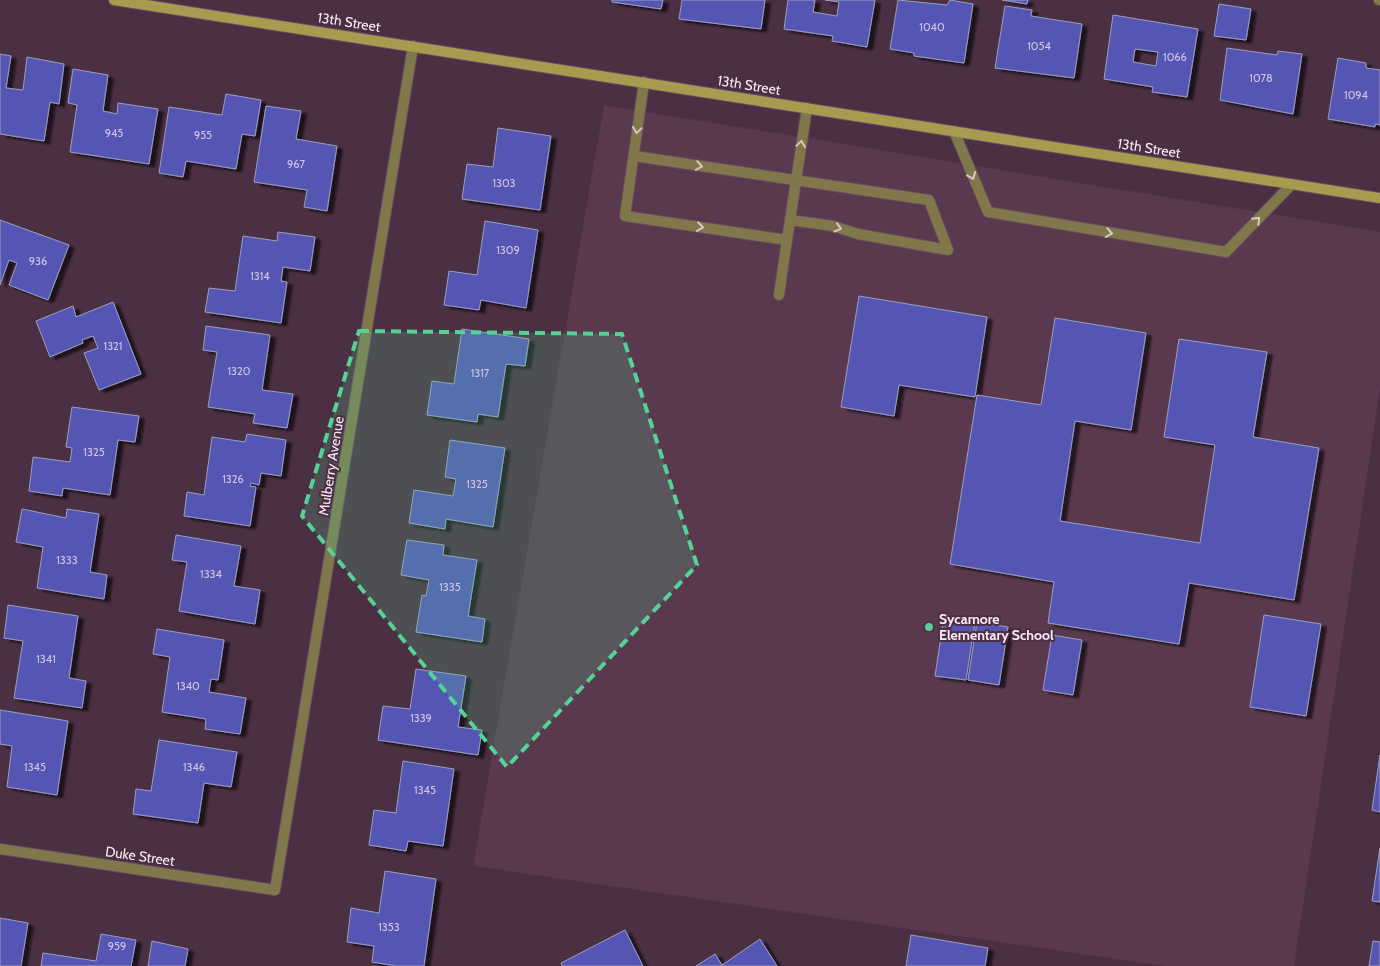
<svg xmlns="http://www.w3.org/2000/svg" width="1380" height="966" font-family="Cabin,sans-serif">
  <defs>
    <filter id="shadow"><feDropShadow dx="5.5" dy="3" stdDeviation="1" flood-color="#0009"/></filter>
  </defs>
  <rect width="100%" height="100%" fill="#4b2f43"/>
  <polygon fill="#5a394f" points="604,105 1380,232 1380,388 1294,966 1165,966 473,866"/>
  <g fill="#5557b4" stroke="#9a9fc1" fill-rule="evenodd" filter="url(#shadow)">
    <polygon points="612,0 663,0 661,9 612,2"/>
    <polygon points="682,0 765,0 761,29 679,19"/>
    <polygon points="788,0 815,0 813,12 837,16 839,2 825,0 875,0 867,47 832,41 833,36 784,29"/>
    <polygon points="898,0 947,5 950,0 973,4 964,63 914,56 914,53 890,49"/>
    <polygon points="1002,0 1028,0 1027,4"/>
    <polygon points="1219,4 1251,9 1246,40 1214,36"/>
    <polygon points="1005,6 1032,10 1031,16 1082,24 1074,78 995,68"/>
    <path d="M1113 15 1198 29 1187 97 1152 92 1153 87 1104 79ZM1135 49 1158 52 1156 66 1133 62Z"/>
    <polygon points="1227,48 1277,55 1278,51 1302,54 1293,114 1220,100"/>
    <polygon points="0,54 11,56 6,88 23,90 27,57 64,64 59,104 50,102 44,141 0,134"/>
    <polygon points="1338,58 1366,63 1366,68 1380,70 1380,125 1375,124 1375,127 1328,119"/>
    <polygon points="73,69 108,75 103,111 117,114 118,103 158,109 149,164 70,152 77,105 68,103"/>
    <polygon points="226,94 261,100 255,136 242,134 236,169 186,161 183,177 159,173 169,107 222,115"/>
    <polygon points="266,106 301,111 296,139 337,146 327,211 304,207 307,190 254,182"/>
    <polygon points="498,128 551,136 540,210 462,199 467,164 493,167"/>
    <polygon points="0,220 69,245 48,300 9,285 17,263 9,260 0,285"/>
    <polygon points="485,221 538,230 526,308 481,300 479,310 444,305 449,271 477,275"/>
    <polygon points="278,232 315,237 310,271 283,267 281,281 287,282 281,323 205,312 209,288 235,291 243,236 277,241"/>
    <polygon points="859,296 987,317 975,397 899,385 894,416 841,407"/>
    <polygon points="113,302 141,374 99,390 84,353 98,348 93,336 82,340 83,343 50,357 36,321 73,306 76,317"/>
    <polygon points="1055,318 1146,333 1131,430 1075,421 1060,521 1200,543 1215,445 1164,437 1179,339 1267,352 1253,437 1319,448 1294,600 1189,583 1179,644 1048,623 1054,582 950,564 977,395 1041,405"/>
    <polygon points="206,326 270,335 262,390 293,394 287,428 253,423 255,414 208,407 217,352 203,350"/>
    <polygon points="462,329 529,339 525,366 506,364 498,417 478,414 477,422 427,415 432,381 454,384"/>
    <polygon points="72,407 139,416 135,442 118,440 110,495 63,488 62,496 29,491 33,457 70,462 72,448 66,447"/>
    <polygon points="247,434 286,440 281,476 261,473 259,485 251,483 250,486 256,487 250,526 184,516 187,492 204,495 212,437 245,442"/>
    <polygon points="450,440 505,448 493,527 446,519 445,529 409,523 414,490 453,496 456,479 445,477"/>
    <polygon points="22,509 66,518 67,509 99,514 90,572 107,575 104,599 37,588 43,547 16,542"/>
    <polygon points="176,535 241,546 234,586 260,590 255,624 179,611 187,562 172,560"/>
    <polygon points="407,540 444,545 443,555 477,560 468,616 485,619 482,642 416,632 422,595 426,596 429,580 401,575"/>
    <polygon points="8,605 78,616 69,678 86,681 82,708 14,698 23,641 4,638"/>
    <polygon points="1264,615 1321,624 1306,716 1250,707"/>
    <polygon points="944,617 975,622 966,680 935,676"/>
    <polygon points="977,622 1008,627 999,685 968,680"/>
    <polygon points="157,629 224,640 218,680 211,679 209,692 246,698 240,734 205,729 206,719 162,712 170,657 153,654"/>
    <polygon points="1052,635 1082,640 1073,695 1043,690"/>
    <polygon points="416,669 466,676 458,727 482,730 478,755 378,740 383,706 410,709"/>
    <polygon points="0,710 68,721 57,795 7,787 12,746 0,744"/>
    <polygon points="159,740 237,752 231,787 204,783 198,823 133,814 136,789 151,791"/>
    <polygon points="1380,755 1380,812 1372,810"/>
    <polygon points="403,761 454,769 443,846 408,841 406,851 369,845 374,810 396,813"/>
    <polygon points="1380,848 1380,902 1372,901"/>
    <polygon points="385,871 436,879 424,966 396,966 372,962 374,946 347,942 351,908 379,913"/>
    <polygon points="0,918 28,923 21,966 0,966"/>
    <polygon points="625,930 643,966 562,966 561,963"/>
    <polygon points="101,934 136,940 131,966 41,966 43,953 96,961"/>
    <polygon points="911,935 988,948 985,966 906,966"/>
    <polygon points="760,939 777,966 720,966 722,965"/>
    <polygon points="152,941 188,949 185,966 148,966"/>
    <polygon points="1373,941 1380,942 1380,966 1369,966"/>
    <polygon points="715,954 722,965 720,966 696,966"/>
  </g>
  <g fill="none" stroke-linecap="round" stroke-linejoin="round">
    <g stroke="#674d5f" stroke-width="12">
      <g id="lane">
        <polyline points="1379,0 1380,0"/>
        <polyline points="644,82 625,216 787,240 807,108"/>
        <polyline points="954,131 988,212 1226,252 1292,184"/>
        <polyline points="634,156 929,200 948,250 858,234 833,226 790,220"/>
        <polyline points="779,295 787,240"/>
      </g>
    </g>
    <g stroke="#674d5f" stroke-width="12">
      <polyline id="street" points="0,849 275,890 413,46"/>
    </g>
    <g stroke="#674d5f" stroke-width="12">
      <polyline id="secondary" points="114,0 1380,198"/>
    </g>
    <use href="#lane" stroke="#80784a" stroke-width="10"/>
    <use href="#street" stroke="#80784a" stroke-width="10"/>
    <use href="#secondary" stroke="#a89a4e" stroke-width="10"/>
  </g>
  <defs><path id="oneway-chevron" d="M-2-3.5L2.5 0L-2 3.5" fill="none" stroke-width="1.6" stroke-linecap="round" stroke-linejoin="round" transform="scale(1.25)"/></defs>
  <g stroke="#d6c7c2">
    <use href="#oneway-chevron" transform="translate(637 130) rotate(98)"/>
    <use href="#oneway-chevron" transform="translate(801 144) rotate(-82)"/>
    <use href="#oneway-chevron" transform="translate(699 166) rotate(9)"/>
    <use href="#oneway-chevron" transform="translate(972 176) rotate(67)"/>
    <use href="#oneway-chevron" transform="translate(1257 220) rotate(-46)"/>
    <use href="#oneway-chevron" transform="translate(700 227) rotate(8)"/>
    <use href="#oneway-chevron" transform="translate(838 228) rotate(17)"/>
    <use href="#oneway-chevron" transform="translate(1109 233) rotate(9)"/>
  </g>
  <path fill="#54d395" fill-opacity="0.2" stroke="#54d395" stroke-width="4" stroke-dasharray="10 6" stroke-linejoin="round" d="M359 331 622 334 697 565 507 767 302 516Z"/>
  <circle fill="#54d395" stroke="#4b2f43" stroke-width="2" cx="929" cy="627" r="5"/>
  <g text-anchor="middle" stroke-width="4" stroke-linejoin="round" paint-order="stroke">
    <g font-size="11" fill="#d2c4e5">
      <text x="932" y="31">1040</text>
      <text x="1039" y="50">1054</text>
      <text x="1175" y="61">1066</text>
      <text x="1261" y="82">1078</text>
      <text x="1356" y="99">1094</text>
      <text x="114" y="137">945</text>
      <text x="203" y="139">955</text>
      <text x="296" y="168">967</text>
      <text x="504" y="187">1303</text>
      <text x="508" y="254">1309</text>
      <text x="38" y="265">936</text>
      <text x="260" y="280">1314</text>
      <text x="113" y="350">1321</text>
      <text x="239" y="375">1320</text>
      <text x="480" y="377">1317</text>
      <text x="94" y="456">1325</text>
      <text x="233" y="483">1326</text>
      <text x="477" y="488">1325</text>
      <text x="67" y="564">1333</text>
      <text x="211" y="578">1334</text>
      <text x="450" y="591">1335</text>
      <text x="46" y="663">1341</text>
      <text x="188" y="690">1340</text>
      <text x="421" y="722">1339</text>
      <text x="35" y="771">1345</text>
      <text x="194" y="771">1346</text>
      <text x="425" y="794">1345</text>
      <text x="389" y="931">1353</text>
      <text x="117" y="950">959</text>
    </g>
    <g font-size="14" fill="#fbe9f5" stroke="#4b2f43">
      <text transform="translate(349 22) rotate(9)" y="5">13th Street</text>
      <text transform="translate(749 85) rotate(9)" y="5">13th Street</text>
      <text transform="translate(1149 148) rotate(9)" y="5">13th Street</text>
      <text transform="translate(331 466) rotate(-81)" y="5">Mulberry Avenue</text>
      <text transform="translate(140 856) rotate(8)" y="5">Duke Street</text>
    </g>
    <g font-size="14" font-weight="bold" fill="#fbe9f5" stroke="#4b2f43" text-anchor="start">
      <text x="939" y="624">Sycamore<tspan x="939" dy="16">Elementary School</tspan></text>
    </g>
  </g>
</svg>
